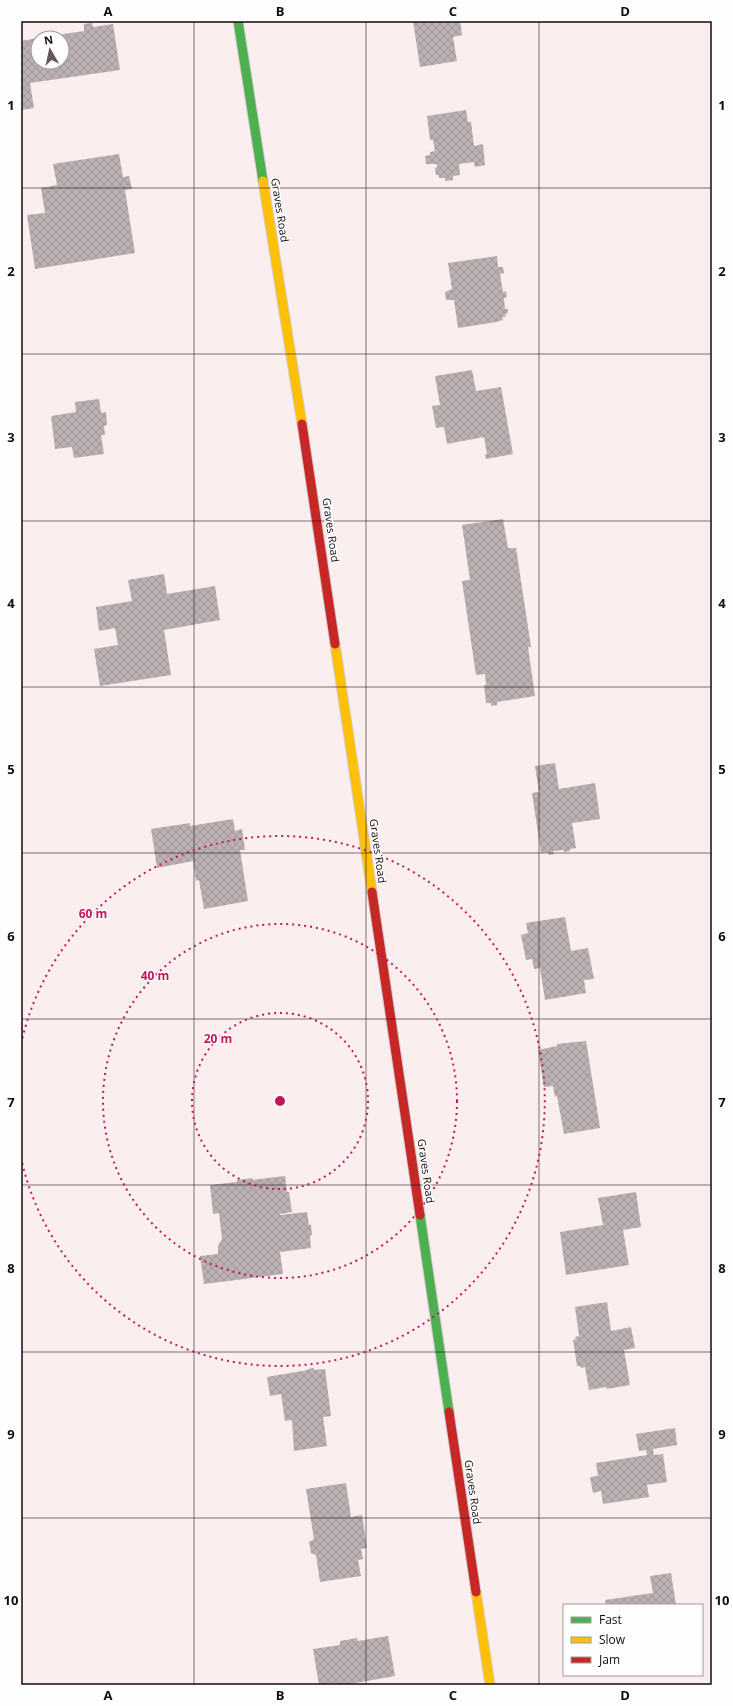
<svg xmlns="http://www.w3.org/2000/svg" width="733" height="1706" font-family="'Open Sans',sans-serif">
  <defs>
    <pattern id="building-cross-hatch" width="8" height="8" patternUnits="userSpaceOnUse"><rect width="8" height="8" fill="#bcb1b2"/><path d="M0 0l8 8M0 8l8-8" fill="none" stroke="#a19798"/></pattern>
  </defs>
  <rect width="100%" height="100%" fill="#faeeef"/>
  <g fill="url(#building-cross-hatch)">
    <polygon points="413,21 460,21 462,35 453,37 457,61 420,67"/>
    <polygon points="92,23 93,27 113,24 120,70 30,83 34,108 21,110 21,41 38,38 38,62 62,62 62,38 43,37 84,31 84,24"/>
    <polygon points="466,110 468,122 471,122 474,146 483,144 485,165 475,167 474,162 459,164 460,175 453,176 453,180 445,181 445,178 439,178 439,175 436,175 435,168 437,167 437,164 426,164 425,156 430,155 430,152 435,151 433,140 430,140 427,116"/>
    <polygon points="119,154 123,177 129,176 132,189 125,190 135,253 35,269 27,215 45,213 41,188 57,185 53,164"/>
    <polygon points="497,256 498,267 503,267 504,273 500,274 503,292 506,291 507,297 504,298 505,309 508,309 508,313 505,314 506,317 502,317 503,320 496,322 458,328 454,300 446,300 445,292 452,289 448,263"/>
    <polygon points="472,370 476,391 501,387 513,454 486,459 485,455 487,454 484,437 447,444 444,427 436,428 432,406 440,405 435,376"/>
    <polygon points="99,399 101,413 106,412 107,425 104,426 105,435 101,435 104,454 74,458 72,447 55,449 51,416 76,412 75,402"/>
    <polygon points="503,519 508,548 516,548 531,647 528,647 535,696 497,702 497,705 491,706 491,703 486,703 484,685 486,685 485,674 476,675 462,581 470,580 462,525"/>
    <polygon points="164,574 167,594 215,586 220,620 164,630 171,675 100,686 94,649 118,645 115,628 99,631 96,607 132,601 128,580"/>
    <polygon points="555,763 559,789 595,783 600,819 572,823 576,848 570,849 570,851 564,852 564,850 553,851 554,854 549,855 548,852 541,853 532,793 539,792 535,766"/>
    <polygon points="233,819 235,831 242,829 245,850 240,850 248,901 204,909 199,880 196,881 193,861 157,868 151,829 190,823 190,826"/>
    <polygon points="565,917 571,951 588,948 594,979 584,980 586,993 545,1000 540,968 534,969 532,959 526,960 521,935 528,933 526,923"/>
    <polygon points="586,1041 600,1128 564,1134 557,1096 555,1097 553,1086 544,1087 538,1050 557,1046 557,1044"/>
    <polygon points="285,1176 287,1192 289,1192 292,1212 280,1214 280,1215 307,1212 309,1225 311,1225 312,1235 310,1236 311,1248 280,1252 283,1274 204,1284 200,1256 218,1254 218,1246 222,1239 219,1213 213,1214 210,1185 237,1182 237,1180 253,1178 252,1180"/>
    <polygon points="636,1192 641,1227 623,1230 629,1265 566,1275 560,1232 603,1225 598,1198"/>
    <polygon points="607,1302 611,1331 631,1327 635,1348 624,1350 630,1385 607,1389 606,1387 589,1390 585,1367 581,1368 580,1366 577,1366 573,1340 576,1339 575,1337 579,1336 575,1307"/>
    <polygon points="314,1368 314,1370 325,1369 331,1416 323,1417 327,1446 294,1451 292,1420 285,1421 281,1394 270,1396 267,1377 308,1370 308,1369"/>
    <polygon points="675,1428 677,1445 653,1449 654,1455 663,1454 667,1482 647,1485 649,1497 603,1504 601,1491 593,1493 590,1477 598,1476 596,1463 647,1455 646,1450 639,1451 636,1434"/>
    <polygon points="346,1483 351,1517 362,1515 367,1548 361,1549 363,1559 358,1560 361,1576 320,1582 316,1555 311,1553 309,1542 314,1539 306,1489"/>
    <polygon points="671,1573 676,1605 606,1605 605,1600 653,1593 650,1576"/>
    <polygon points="388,1636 395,1676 344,1685 335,1685 335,1683 319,1685 313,1649 340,1645 340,1641 357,1638 358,1641"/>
  </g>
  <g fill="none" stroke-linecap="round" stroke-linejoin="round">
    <g stroke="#d5caca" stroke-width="11">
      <g id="fast">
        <polyline points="238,21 263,181"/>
        <polyline points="420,1215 449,1412"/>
      </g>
    </g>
    <g stroke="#d5caca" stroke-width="11">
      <g id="slow">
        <polyline points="263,181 302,424"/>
        <polyline points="335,644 372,892"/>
        <polyline points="476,1592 490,1685"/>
      </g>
    </g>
    <g stroke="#d5caca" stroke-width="11">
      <g id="jam">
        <polyline points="302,424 335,644"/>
        <polyline points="372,892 420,1215"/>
        <polyline points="449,1412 476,1592"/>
      </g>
    </g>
    <use href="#fast" stroke="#4caf50" stroke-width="9"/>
    <use href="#slow" stroke="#ffc107" stroke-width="9"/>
    <use href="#jam" stroke="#c62828" stroke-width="9"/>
  </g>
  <path fill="none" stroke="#150a0b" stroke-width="1" stroke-opacity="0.55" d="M194 21V1685M366 21V1685M539 21V1685M21 188H712M21 354H712M21 521H712M21 687H712M21 853H712M21 1019H712M21 1185H712M21 1352H712M21 1518H712"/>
  <g fill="none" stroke="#c2185b" stroke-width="2" stroke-dasharray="2 4">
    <circle cx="280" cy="1101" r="88"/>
    <circle cx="280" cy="1101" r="177"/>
    <path d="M21 1044A265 265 0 1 1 21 1158"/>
  </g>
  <g text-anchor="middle" stroke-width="3" stroke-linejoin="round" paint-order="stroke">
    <g font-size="11" fill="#150a0b" stroke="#fdfdfd">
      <text transform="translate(280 210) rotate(81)" y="4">Graves Road</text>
      <text transform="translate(331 530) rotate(82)" y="4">Graves Road</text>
      <text transform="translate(378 851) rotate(82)" y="4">Graves Road</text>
      <text transform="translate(426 1171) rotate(82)" y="4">Graves Road</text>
      <text transform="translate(473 1492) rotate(82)" y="4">Graves Road</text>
    </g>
  </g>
  <circle cx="280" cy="1101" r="6" fill="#c2185b" stroke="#fdfdfd" stroke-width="2"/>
  <g font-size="12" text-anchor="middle" font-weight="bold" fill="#c2185b" stroke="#fdfdfd" stroke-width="3" stroke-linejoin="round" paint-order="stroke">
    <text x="93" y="918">60 m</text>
    <text x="155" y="980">40 m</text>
    <text x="218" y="1043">20 m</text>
  </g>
  <rect width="733" height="1706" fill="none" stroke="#fdfdfd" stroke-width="44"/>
  <rect x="563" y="1604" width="140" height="72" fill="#fdfdfd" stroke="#a09c9c"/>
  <rect x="571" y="1617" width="20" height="6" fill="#4caf50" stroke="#a09c9c"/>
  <text x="599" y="1624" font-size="12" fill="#150a0b">Fast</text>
  <rect x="571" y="1637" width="20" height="6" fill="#ffc107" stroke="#a09c9c"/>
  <text x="599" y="1644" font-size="12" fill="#150a0b">Slow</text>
  <rect x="571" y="1657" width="20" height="6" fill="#c62828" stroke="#a09c9c"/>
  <text x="599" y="1664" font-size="12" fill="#150a0b">Jam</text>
  <g transform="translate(50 50) rotate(351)"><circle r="19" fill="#fdfdfd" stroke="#a09c9c"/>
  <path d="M0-3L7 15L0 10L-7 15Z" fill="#655a5b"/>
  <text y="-6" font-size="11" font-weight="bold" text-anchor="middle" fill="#150a0b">N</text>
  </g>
  <rect x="22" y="22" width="689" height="1662" fill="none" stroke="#150a0b" stroke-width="1.5"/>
  <g font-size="13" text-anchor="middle" font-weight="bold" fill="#150a0b">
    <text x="108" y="16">A</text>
    <text x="280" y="16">B</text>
    <text x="453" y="16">C</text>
    <text x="625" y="16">D</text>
    <text x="11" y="110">1</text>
    <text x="722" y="110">1</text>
    <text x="11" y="276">2</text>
    <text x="722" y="276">2</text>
    <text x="11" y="442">3</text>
    <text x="722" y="442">3</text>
    <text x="11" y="608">4</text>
    <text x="722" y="608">4</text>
    <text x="11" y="774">5</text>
    <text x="722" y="774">5</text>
    <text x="11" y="941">6</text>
    <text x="722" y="941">6</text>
    <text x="11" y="1107">7</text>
    <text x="722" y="1107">7</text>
    <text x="11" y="1273">8</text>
    <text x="722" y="1273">8</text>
    <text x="11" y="1439">9</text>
    <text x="722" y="1439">9</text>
    <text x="11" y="1605">10</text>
    <text x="722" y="1605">10</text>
    <text x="108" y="1700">A</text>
    <text x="280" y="1700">B</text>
    <text x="453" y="1700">C</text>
    <text x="625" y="1700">D</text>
  </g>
</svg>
